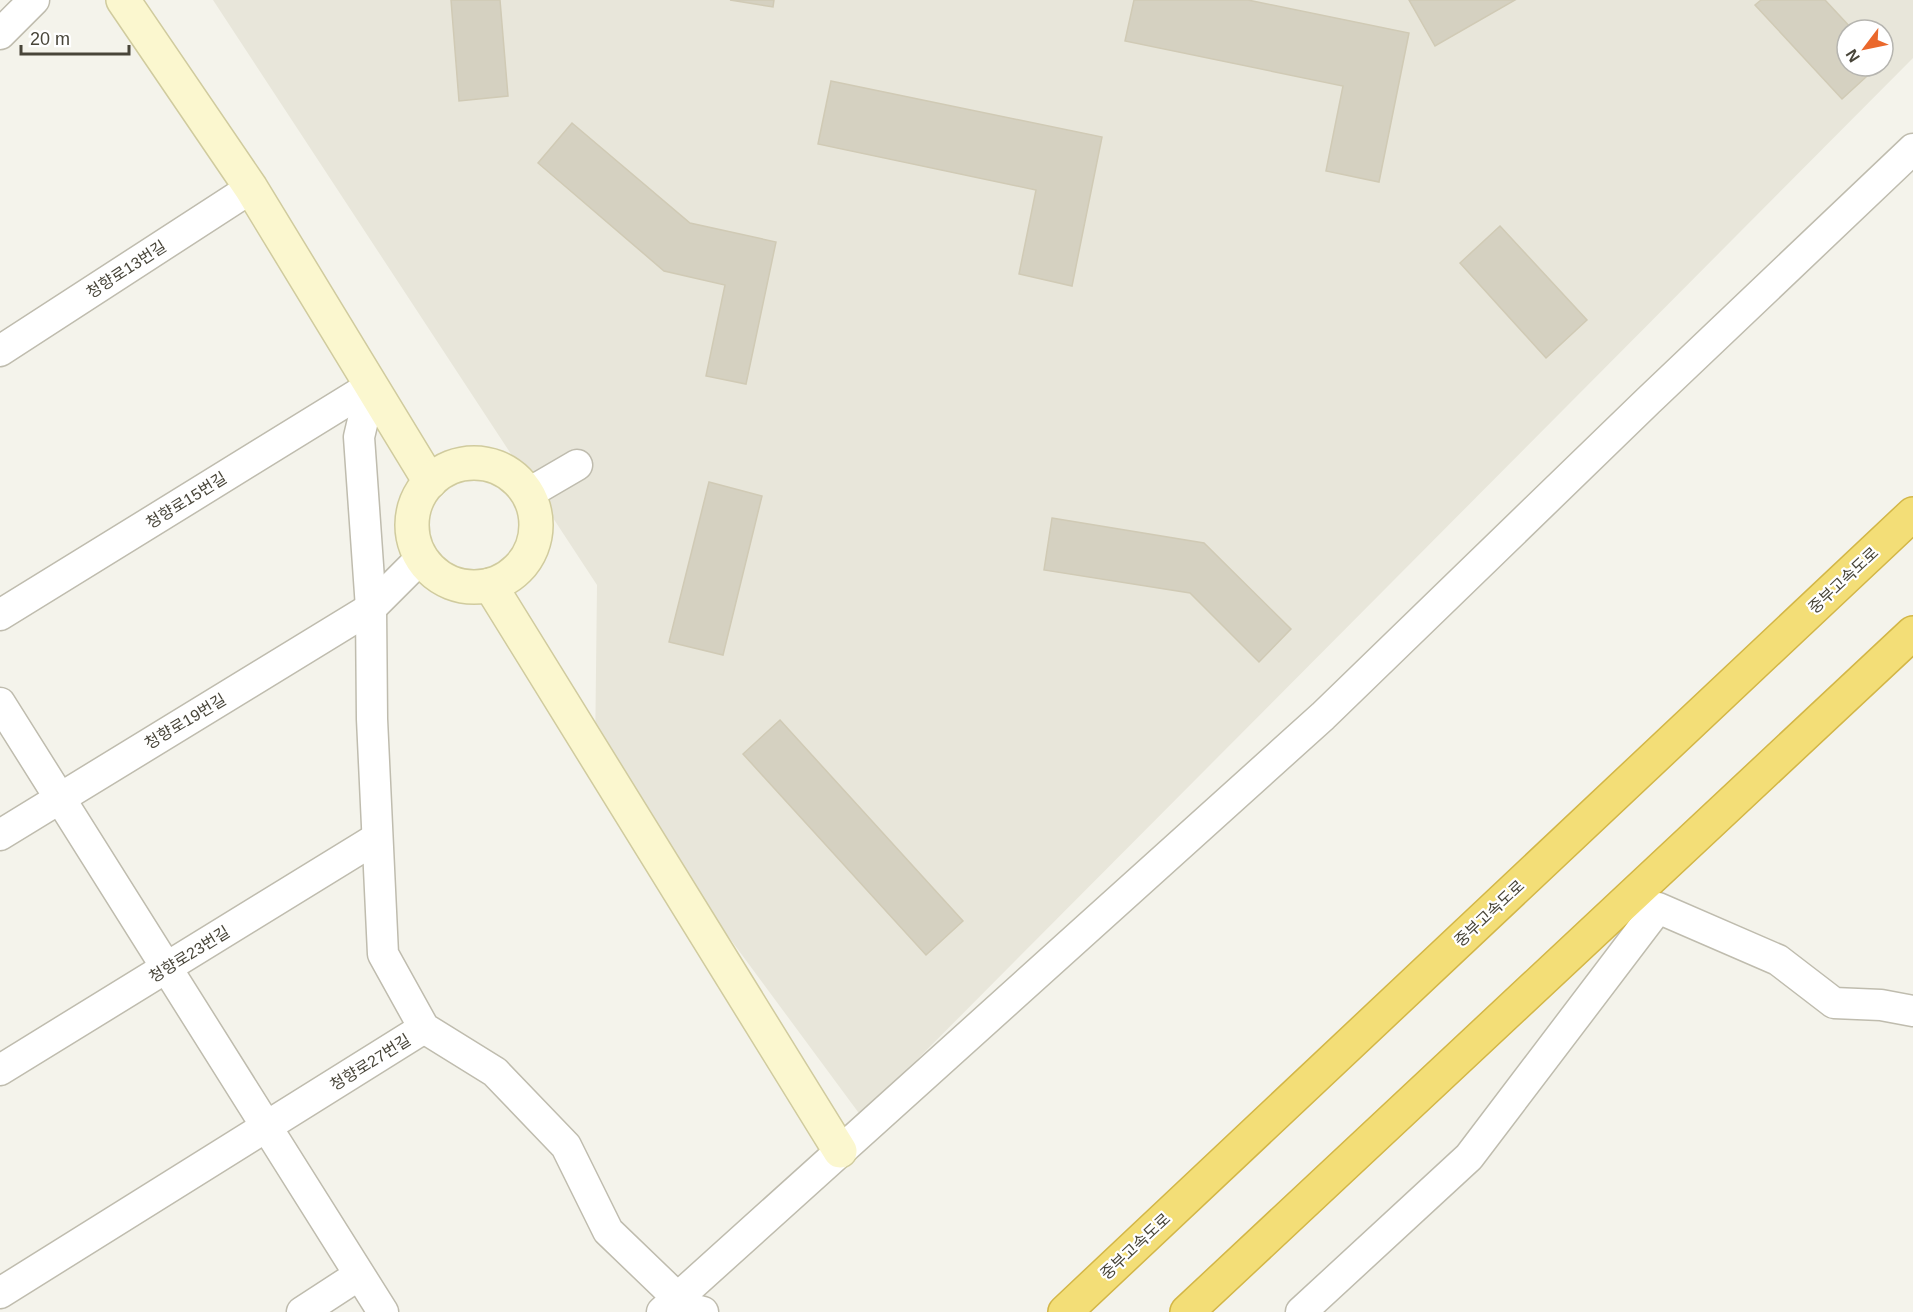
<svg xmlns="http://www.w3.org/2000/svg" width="1913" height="1312" font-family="Arial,'Noto Sans KR',sans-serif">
  <rect width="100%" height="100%" fill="#f4f3eb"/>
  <path fill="#e8e6da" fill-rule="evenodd" d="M213 0H1913V58L861 1116 595 756 597 585ZM1847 30H1883V66H1847Z"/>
  <g fill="#d5d1c1" stroke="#d0cab5" stroke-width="1.5">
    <polygon points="451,0 500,0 508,96 459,101"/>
    <polygon points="730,0 774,0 773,7"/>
    <polygon points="1134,0 1248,0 1409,33 1379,182 1326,171 1343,86 1125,41"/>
    <polygon points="1409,0 1515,0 1435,46"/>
    <polygon points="1761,0 1825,0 1853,30 1847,30 1847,66 1878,66 1842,99 1755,5"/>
    <polygon points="831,81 1102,137 1072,286 1019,274 1036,190 818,144"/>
    <polygon points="572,123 690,223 776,242 746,384 706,376 725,285 664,271 538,163"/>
    <polygon points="1500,226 1587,320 1546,358 1460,263"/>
    <polygon points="709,482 762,496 723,655 669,642"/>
    <polygon points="1052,518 1204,543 1291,629 1259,662 1190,593 1044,570"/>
    <polygon points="780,720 963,921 926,955 743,754"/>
  </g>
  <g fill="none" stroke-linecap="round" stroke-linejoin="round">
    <g stroke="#bfbcae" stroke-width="33">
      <g id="street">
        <polyline points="0,34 34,0"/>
        <polyline points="0,351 251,188"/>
        <polyline points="371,386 359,437 371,608 372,719 383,954 424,1028 495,1072 566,1146 608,1231 688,1308 703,1312"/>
        <polyline points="529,493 577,465"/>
        <polyline points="0,615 371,386"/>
        <polyline points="0,703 383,1312"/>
        <polyline points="0,835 371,608 422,557"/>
        <polyline points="0,1070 377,838"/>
        <polyline points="0,1293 424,1028"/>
        <polyline points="302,1312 359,1275"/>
        <polyline points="662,1312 1323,716 1648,401 1913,149"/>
        <polyline points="1301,1312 1469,1157 1658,908 1778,960 1834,1003 1881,1005 1913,1011"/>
      </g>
    </g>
    <g stroke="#d0cb9e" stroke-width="36">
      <g id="secondary">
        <polyline points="123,0 251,188 430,482"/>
        <circle cx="474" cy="525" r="62"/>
        <polyline points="490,585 840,1151"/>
      </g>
    </g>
    <g stroke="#d3b647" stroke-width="36">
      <g id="highway">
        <polyline points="1065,1312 1913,514"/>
        <polyline points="1187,1312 1913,633"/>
      </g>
    </g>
    <use href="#street" stroke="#fff" stroke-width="30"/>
    <use href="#secondary" stroke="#fbf7cf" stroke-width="33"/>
    <use href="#highway" stroke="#f3de77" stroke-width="33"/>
  </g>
  <g text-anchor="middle" stroke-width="4.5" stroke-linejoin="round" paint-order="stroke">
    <g font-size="16" fill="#484539" stroke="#fff">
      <text transform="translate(126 269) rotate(-33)" y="6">청향로13번길</text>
      <text transform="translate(186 500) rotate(-32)" y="6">청향로15번길</text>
      <text transform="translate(1843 580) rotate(-43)" y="6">중부고속도로</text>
      <text transform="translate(185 721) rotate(-31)" y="6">청향로19번길</text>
      <text transform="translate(1489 913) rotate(-43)" y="6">중부고속도로</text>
      <text transform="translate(189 954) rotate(-32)" y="6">청향로23번길</text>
      <text transform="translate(370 1062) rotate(-32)" y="6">청향로27번길</text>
      <text transform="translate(1135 1246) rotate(-43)" y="6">중부고속도로</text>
    </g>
  </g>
  <g transform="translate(1865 48) rotate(238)"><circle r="28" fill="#ffffff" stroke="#b6b5b0" stroke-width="1.5"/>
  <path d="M0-4.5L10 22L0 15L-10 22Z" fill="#ea682c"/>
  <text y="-9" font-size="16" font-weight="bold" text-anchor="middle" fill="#484539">N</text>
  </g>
  <path d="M21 45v9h108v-9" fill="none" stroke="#484539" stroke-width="3"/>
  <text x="30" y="45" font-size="18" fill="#484539" stroke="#ffffff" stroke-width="4.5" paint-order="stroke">20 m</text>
</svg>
